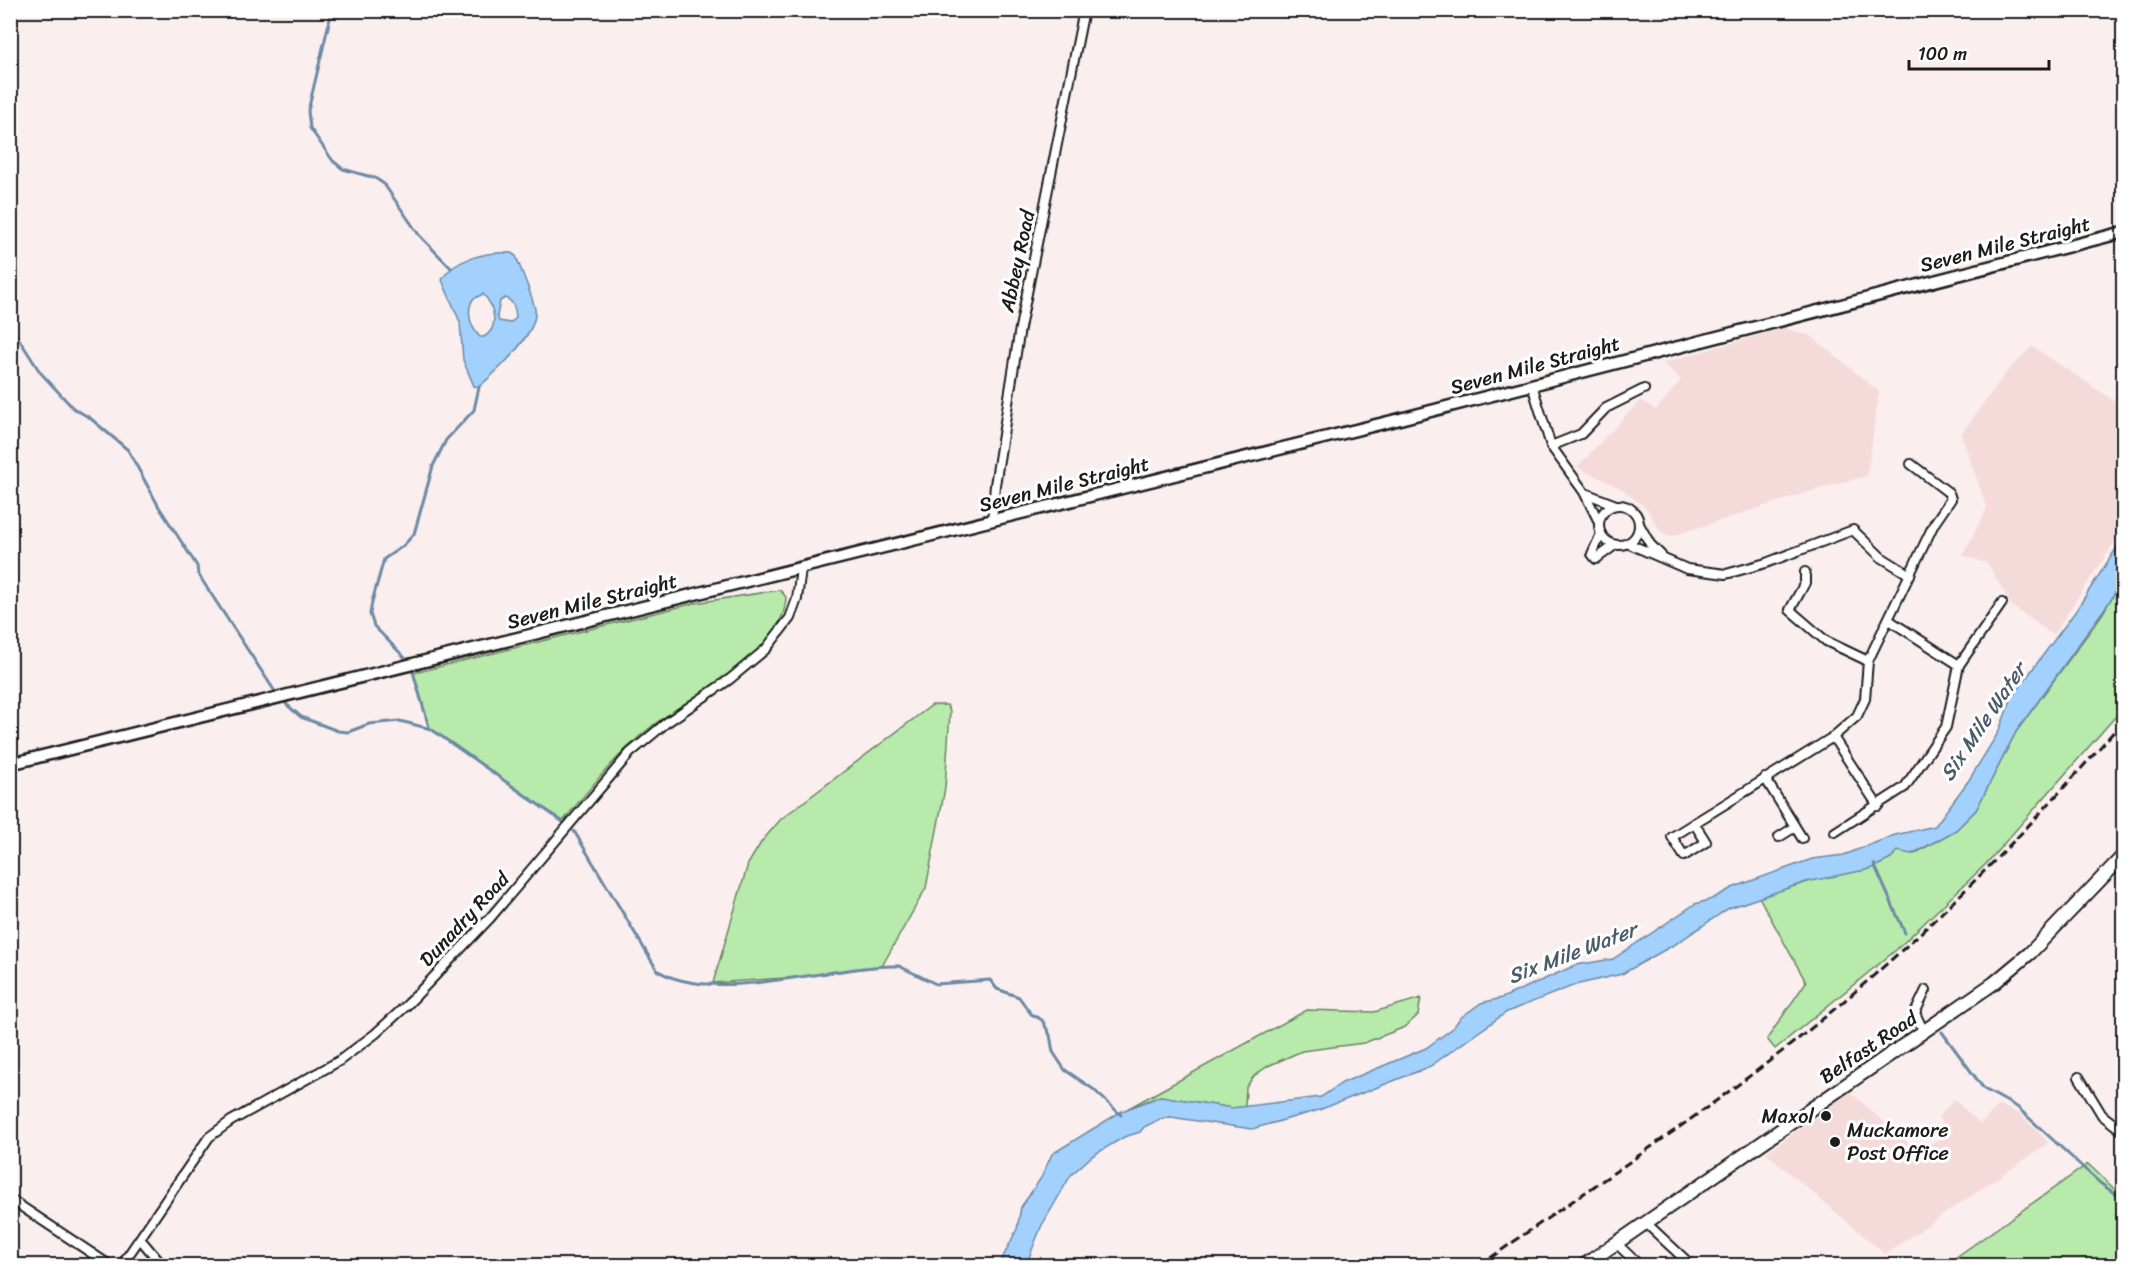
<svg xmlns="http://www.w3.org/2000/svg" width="2134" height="1276" font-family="Sriracha,sans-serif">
  <rect width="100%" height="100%" fill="#faeeee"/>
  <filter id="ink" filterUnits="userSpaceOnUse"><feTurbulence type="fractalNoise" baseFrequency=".0167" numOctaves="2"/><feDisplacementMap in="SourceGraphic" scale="12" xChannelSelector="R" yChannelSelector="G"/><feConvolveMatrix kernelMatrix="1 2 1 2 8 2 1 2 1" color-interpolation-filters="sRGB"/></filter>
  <g filter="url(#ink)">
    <g fill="#f5dada">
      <polygon points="1784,328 1811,336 1879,392 1867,476 1821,488 1672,536 1661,532 1647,509 1622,489 1577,467 1641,400 1656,410 1681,380 1663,363"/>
      <polygon points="2032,346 2123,407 2123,529 2053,635 2012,606 1988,564 1963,555 1987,508 1961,434 2004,375"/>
      <polygon points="1850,1092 1917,1151 1953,1132 1938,1118 1954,1099 1980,1124 1999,1105 2021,1115 2049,1143 1885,1254 1766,1153"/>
    </g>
    <g fill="#b7eaab" stroke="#6a8364" stroke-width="1.5">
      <polygon points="2123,576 2123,708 1986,864 1896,950 1775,1049 1767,1039 1806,982 1759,897 1824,877 1870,869 1889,860 1898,851 1914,854 1956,830 1976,810 2016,732 2103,613"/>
      <path d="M780 590 786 597C785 654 691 695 651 727 617 753 590 789 563 821L429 728 414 673 695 603Z"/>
      <polygon points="932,705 947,705 950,712 945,788 926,888 882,966 800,977 713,983 748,864 762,841 781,819"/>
      <polygon points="1421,998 1418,1015 1405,1027 1364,1043 1302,1051 1268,1066 1254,1076 1246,1087 1245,1107 1232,1108 1160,1096 1127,1109 1307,1010 1374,1012"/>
      <polygon points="2088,1164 2123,1197 2123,1265 1945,1265"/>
    </g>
    <g fill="#a2d1fe" stroke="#6c89a4" stroke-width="1.5" fill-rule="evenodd">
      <path d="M511 253 516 256C522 273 531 292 535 309 539 333 495 373 479 387L474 386 463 360 460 322 442 280C453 259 488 251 511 253ZM483 294C494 305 500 328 484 337H480C470 327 466 311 473 299ZM505 298C513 300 516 310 516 318L510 323 499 321 497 316 500 301Z"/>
      <polygon points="2123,538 2123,576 2112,598 2016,732 1976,810 1956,830 1918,851 1911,854 1897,851 1889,860 1870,869 1806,882 1729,908 1677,943 1622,974 1575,985 1507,1012 1429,1067 1319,1110 1252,1129 1170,1117 1160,1119 1144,1127 1140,1132 1124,1137 1092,1156 1071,1175 1041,1227 1026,1265 999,1265 1017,1229 1021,1207 1041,1178 1052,1154 1122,1111 1161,1096 1232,1108 1321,1097 1342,1083 1426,1048 1453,1028 1460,1018 1481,1003 1502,998 1576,965 1613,959 1695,904 1712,899 1732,888 1812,859 1844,855 1895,835 1935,826 1969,780 1998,733 2012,697 2075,612"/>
    </g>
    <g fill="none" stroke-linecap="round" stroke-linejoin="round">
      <g stroke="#6c89a4" stroke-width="3">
        <polyline points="332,10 308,111 310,128 333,161 343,169 375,178 384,184 419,235 451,268"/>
        <polyline points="10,325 40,372 73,408 90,418 128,450 159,507 197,566 198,574 274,690"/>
        <polyline points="407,660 374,626 370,614 372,602 384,559 403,546 414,534 433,466 446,440 474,410 479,387"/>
        <polyline points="413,672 429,727"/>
        <polyline points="286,704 301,717 338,731 348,732 369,724 400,721 431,729 563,822"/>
        <path d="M574 831 657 970C709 1005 830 966 891 966H899L936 984 990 980 997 989 1019 997 1031 1014 1042 1020 1050 1035 1053 1052 1065 1070 1093 1089 1121 1115"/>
        <polyline points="1874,864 1905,933"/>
        <polyline points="1942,1032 1984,1089 2017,1107 2100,1183 2124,1200"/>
      </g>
      <g stroke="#1c1c1c" stroke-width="12">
        <g id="street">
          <polyline points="1532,385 1551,446 1584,492 1599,522"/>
          <polyline points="1551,446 1581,434 1606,408 1644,389"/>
          <polyline points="1585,493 1616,505"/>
          <circle cx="1619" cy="525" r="20"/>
          <polyline points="992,521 995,485 1020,328 1084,10"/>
          <polyline points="1639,524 1650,544 1661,555"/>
          <polyline points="1601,534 1592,554 1596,559 1615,545"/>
          <polyline points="1627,543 1687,569 1726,574 1766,563 1853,530 1881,557 1910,575"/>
          <polyline points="1805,572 1805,583 1790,610 1826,641 1868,661"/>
          <polyline points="1889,620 1959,665"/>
          <polyline points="1833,737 1878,806"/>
          <polyline points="1765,778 1802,838"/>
          <polyline points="1694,823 1706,842 1684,856 1672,837 1833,737 1857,716 1865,699 1868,661 1934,524 1951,499 1949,493 1911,464"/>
          <polyline points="1835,832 1905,787 1946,727 1959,665 2002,603"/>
          <polyline points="1779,837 1795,827"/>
          <polyline points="1924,1032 1915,1013 1926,990"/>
          <polyline points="2079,1077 2102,1115 2124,1132"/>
          <polyline points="10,1199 111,1266"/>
          <polyline points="1646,1223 1692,1266"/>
          <polyline points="141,1240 163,1266"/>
          <polyline points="1616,1243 1640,1266"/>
          <polyline points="121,1266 209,1137 231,1121 339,1061 375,1034 407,1005 490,918 630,753 666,723 730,679 766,649 790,618 797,599 801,569"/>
        </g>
      </g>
      <g stroke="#1c1c1c" stroke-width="15">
        <polyline id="secondary" points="10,764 1396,420 2124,232"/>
      </g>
      <g stroke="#1c1c1c" stroke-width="16">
        <polyline id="primary" points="1583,1266 1994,983 2030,953 2124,855"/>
      </g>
      <use href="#street" stroke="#fff" stroke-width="8"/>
      <use href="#secondary" stroke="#fff" stroke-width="10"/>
      <use href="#primary" stroke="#fff" stroke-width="12"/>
      <path stroke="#1c1c1c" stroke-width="3" stroke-dasharray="9 4.5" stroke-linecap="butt" d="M1479 1266C1595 1184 1716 1107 1825 1017 1934 927 2031 827 2124 720"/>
    </g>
  </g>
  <g fill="#1c1c1c" stroke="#fff" stroke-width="2">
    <circle cx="1826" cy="1116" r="6"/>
    <circle cx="1835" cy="1142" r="6"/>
  </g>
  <g text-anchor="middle" stroke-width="6" stroke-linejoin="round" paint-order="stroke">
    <g font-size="20" fill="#1c1c1c" stroke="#fff">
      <text transform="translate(2005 244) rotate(-14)" y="7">Seven Mile Straight</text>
      <text transform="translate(1017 261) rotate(-78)" y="7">Abbey Road</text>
      <text transform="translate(1535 365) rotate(-15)" y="7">Seven Mile Straight</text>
      <text transform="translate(1064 484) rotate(-14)" y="7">Seven Mile Straight</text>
      <text transform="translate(592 601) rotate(-14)" y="7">Seven Mile Straight</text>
      <text transform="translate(464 919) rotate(-47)" y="7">Dunadry Road</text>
      <text transform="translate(1868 1047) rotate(-34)" y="7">Belfast Road</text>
    </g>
    <g font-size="20" fill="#1c1c1c" stroke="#fff" text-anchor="end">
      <text x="1814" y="1123">Maxol</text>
      <text x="1847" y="1137" text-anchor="start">Muckamore<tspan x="1847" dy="23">Post Office</tspan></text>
    </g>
    <g font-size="21" font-style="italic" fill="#4b5b6b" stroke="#fff">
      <text transform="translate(1983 722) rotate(-56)" y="7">Six Mile Water</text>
      <text transform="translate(1572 953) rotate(-21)" y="7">Six Mile Water</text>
    </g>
  </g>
  <rect width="2134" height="1276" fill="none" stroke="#fff" stroke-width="36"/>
  <rect x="18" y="18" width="2098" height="1240" fill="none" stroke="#1c1c1c" stroke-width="2" filter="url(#ink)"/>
  <path d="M1909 60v9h140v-9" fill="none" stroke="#1c1c1c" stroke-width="3"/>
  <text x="1918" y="60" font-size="18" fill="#1c1c1c" stroke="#ffffff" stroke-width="4.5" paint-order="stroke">100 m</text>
</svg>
